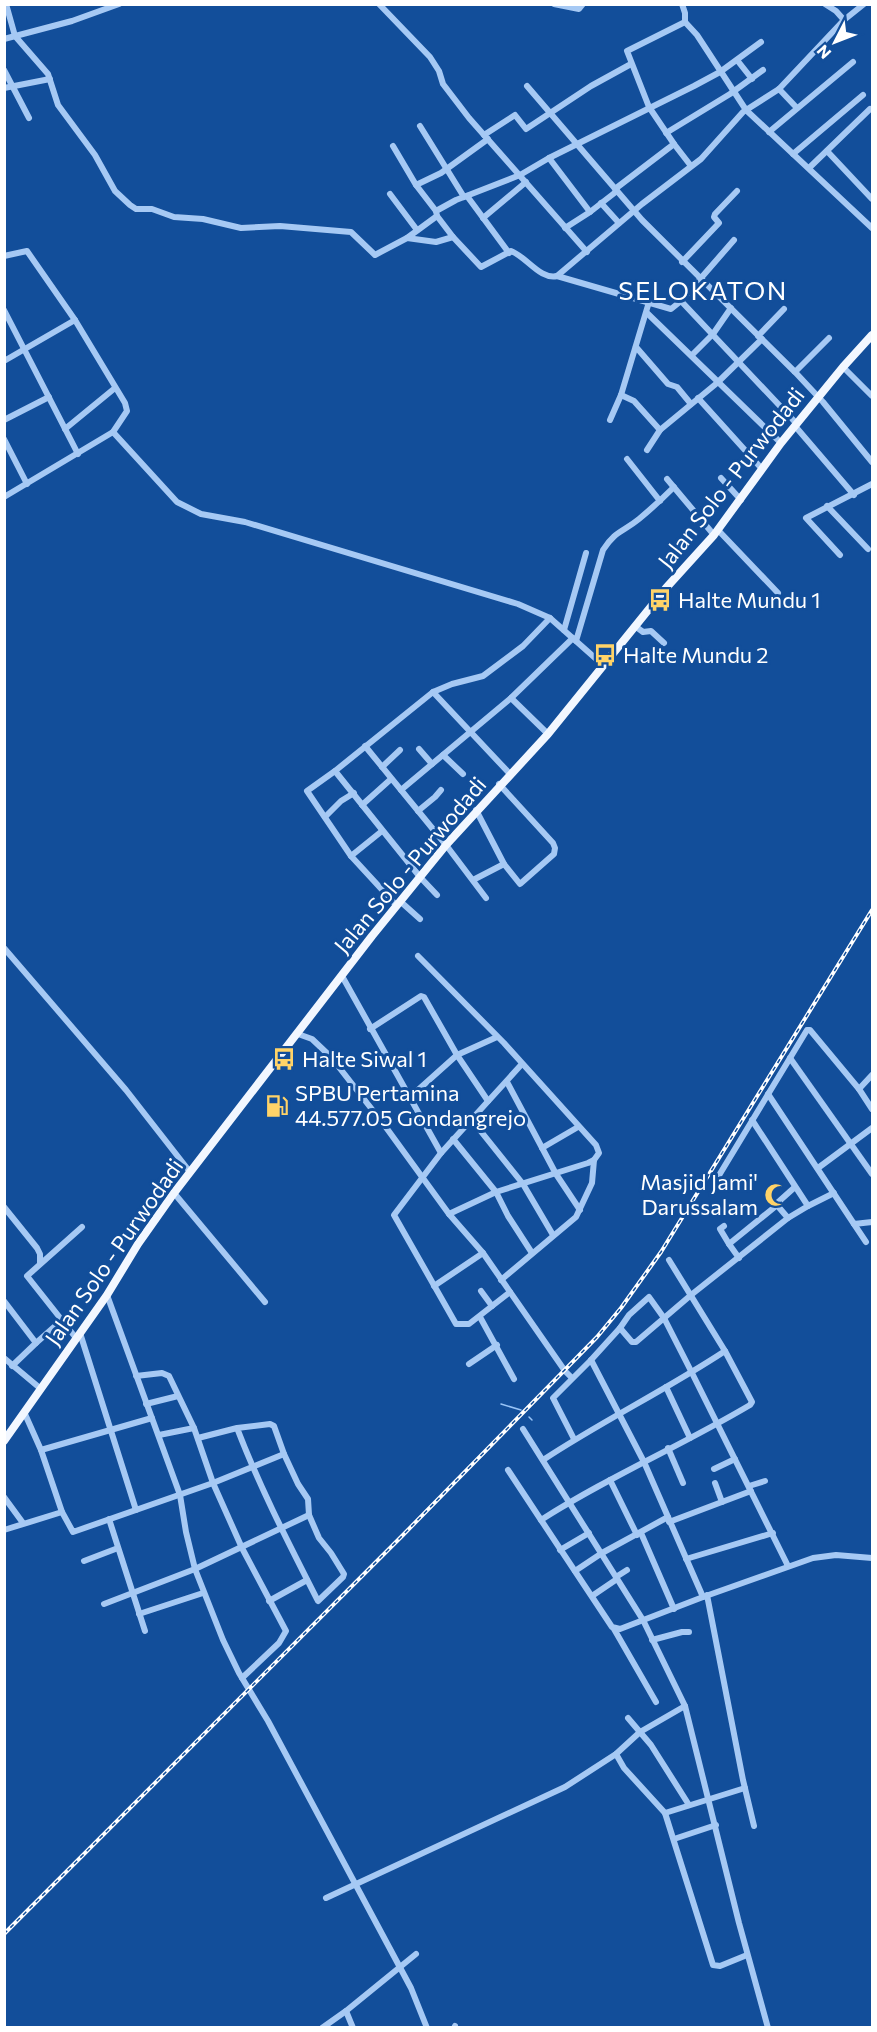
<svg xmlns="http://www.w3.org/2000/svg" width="877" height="2032" font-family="Commissioner,sans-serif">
  <rect width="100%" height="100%" fill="#124e9a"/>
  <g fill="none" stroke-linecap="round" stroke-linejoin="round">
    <g stroke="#98c4f7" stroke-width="1.5">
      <polyline points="501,1404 521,1410"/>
      <polyline points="529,1417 532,1420"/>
    </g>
    <g stroke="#a6c9f4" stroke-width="6">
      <polyline points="6,4 15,36 48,74 58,105 95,155 115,191 130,205 136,209 152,209 174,217 203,219 241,228 280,226 351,232 375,255 407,238 437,216 436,211 456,200 520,175 549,158 694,86 720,72 761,42"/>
      <polyline points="379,4 430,57 439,71 443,84 469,118 587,252"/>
      <polyline points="554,4 579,9 583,4"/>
      <polyline points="682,4 685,13 685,22 697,35 746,110 872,228"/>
      <polyline points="825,4 836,11 844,20"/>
      <polyline points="4,39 72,21 119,4"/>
      <polyline points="737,60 752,79"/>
      <polyline points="4,70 29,118"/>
      <polyline points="527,86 642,220 795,372 823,402 872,462"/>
      <polyline points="4,88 50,79"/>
      <polyline points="779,89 797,108"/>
      <polyline points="420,126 464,197"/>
      <polyline points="769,132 853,62"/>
      <polyline points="666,133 730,94 763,70"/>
      <polyline points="484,135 515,115 526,129 591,86 631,64"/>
      <polyline points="674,144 691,166"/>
      <polyline points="393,146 416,185 436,211"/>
      <polyline points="827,151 872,199"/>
      <polyline points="793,154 863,95"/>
      <polyline points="549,158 590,212 565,228"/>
      <polyline points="809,168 870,109"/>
      <polyline points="416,185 441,173 488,139"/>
      <polyline points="615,189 674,144 649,107 627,51 685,22"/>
      <polyline points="390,194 417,230"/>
      <polyline points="467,196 509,253"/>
      <polyline points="601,203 619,223"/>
      <polyline points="590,212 617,191"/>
      <path d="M437 216 453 237 481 267 511 251C527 257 540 280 557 276L642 204 701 159 743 112 779 89 844 20 864 4"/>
      <polyline points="483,218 526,182"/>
      <polyline points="407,238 436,242 453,237"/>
      <polyline points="4,256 27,251 75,320 125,403 127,411 113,432 4,497"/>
      <polyline points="682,262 719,223 714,217 715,214 737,191"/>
      <polyline points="557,276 671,309 681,301 734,240"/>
      <polyline points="681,301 796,423"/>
      <polyline points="4,310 78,454"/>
      <polyline points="647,313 781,443"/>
      <polyline points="758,336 784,309"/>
      <polyline points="636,347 668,384 677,387 691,404"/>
      <polyline points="692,355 713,334 731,308"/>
      <polyline points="4,361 75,320"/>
      <polyline points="843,367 872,396"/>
      <polyline points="795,372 829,338"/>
      <polyline points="621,395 634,401 660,430"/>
      <polyline points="698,398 762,469"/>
      <polyline points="4,420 49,397"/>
      <polyline points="610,420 621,395 649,302"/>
      <polyline points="795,426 854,495"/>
      <polyline points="65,429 115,388"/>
      <polyline points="113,432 177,502 201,514 245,522 518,604 550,618 603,665"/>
      <polyline points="4,439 27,484"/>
      <polyline points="647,450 660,430 717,383 762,339"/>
      <polyline points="627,459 660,501"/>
      <polyline points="721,478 741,500"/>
      <polyline points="667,479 714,535"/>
      <polyline points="827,506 868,549"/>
      <polyline points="718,530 778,593"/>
      <polyline points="840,555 806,518 872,484"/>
      <polyline points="635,626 643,632 651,631 664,643"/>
      <polyline points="564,630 586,553"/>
      <path d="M576 641 603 550C615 531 623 532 639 519 651 509 663 498 674 487"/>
      <polyline points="433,692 510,774"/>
      <polyline points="511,698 548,734"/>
      <polyline points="365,746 446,845 486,898"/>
      <polyline points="419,749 432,764"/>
      <polyline points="443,755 463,774"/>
      <polyline points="382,767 400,750"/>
      <polyline points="335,771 420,877 437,895"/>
      <polyline points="401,790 511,698 573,638"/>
      <polyline points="362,805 391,779"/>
      <polyline points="476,810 504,864 520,884 554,854 555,848 553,843 499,784"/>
      <polyline points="418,811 435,797 441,790"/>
      <polyline points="325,817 341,801 354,793"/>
      <polyline points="351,856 382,831"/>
      <polyline points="473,880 504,864"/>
      <polyline points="401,902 420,919"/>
      <polyline points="397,906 351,856 307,791 335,771 433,692 452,684 483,676 523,646 550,618"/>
      <polyline points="4,948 126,1090 190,1172"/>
      <polyline points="418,956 504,1043 596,1145 599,1153 594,1160 588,1163 496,1192 449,1214"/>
      <polyline points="342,976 441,1153"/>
      <polyline points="370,1029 421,996 424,997 457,1055 488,1101"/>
      <polyline points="298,1034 312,1039 331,1057 385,1126 449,1214 483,1253 565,1371 572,1378"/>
      <polyline points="790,1058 872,1174"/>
      <polyline points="507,1082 556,1174 580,1210"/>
      <polyline points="859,1089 872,1075"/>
      <polyline points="768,1094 854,1224 872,1222"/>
      <polyline points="409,1098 457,1055 497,1037"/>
      <polyline points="471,1119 523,1184 553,1235"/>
      <polyline points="453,1139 496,1192 508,1216 532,1253"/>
      <polyline points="542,1148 578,1127"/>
      <polyline points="818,1168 872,1128"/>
      <polyline points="718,1177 807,1030 810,1030 859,1089 872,1109"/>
      <polyline points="174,1193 265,1302"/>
      <polyline points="808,1206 834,1193"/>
      <polyline points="4,1207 37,1248 40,1254 40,1263"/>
      <polyline points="788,1218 776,1204 795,1187"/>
      <polyline points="854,1224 866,1242"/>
      <polyline points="724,1226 720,1229 729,1244"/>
      <polyline points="739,1258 729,1244 776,1206"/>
      <path d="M669 1260 725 1351 752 1402 750 1405C681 1446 608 1477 541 1520L612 1627 620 1629 703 1597 813 1558 836 1555 872 1558"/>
      <polyline points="501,1280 576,1217 592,1183 594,1160"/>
      <polyline points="434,1286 483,1253"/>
      <polyline points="481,1291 492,1306"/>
      <polyline points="510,1292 469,1324 456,1324 394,1215 441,1153 521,1065"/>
      <polyline points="107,1295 180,1495 186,1532 195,1569 223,1640 239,1673 268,1721 411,1988 427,2028"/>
      <polyline points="4,1301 36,1343 62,1320"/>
      <polyline points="480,1317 514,1379"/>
      <polyline points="620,1328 629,1315 649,1297 664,1318 692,1373 788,1566"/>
      <polyline points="80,1333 136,1510"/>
      <polyline points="76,1338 27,1276 82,1227"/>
      <polyline points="4,1358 41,1389"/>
      <polyline points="591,1360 644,1462 703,1597"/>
      <polyline points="469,1364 497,1345"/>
      <polyline points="12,1366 36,1343"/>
      <polyline points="136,1376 162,1373 169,1376 194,1428 213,1483 242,1548 286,1631 279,1643 242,1678"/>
      <polyline points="666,1387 690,1438"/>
      <polyline points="146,1404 178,1396"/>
      <polyline points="25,1414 41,1450 62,1512 73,1532 213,1483 284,1454"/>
      <polyline points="523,1429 643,1620 685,1706 739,1923 768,2028"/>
      <polyline points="159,1435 194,1428"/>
      <path d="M198 1438 237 1428 270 1424 274 1426 284 1454 298 1484 308 1499 309 1515 319 1538 331 1553 344 1574 343 1577 318 1601C289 1544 260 1488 237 1428"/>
      <polyline points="574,1439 553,1398 591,1360 620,1328 632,1342 636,1342 691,1295 788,1218 808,1206 752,1120"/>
      <polyline points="668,1448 683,1483"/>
      <polyline points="41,1450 152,1418"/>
      <path d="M543 1460C602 1421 666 1390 725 1351"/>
      <polyline points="714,1469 735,1459"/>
      <polyline points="508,1470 541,1520"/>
      <polyline points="610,1480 637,1535"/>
      <polyline points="715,1483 722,1502"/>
      <polyline points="749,1486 765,1481"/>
      <polyline points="4,1497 23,1523"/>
      <polyline points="109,1519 145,1631"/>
      <polyline points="669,1522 751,1491"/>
      <polyline points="4,1530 62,1512"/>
      <polyline points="641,1533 674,1609"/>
      <polyline points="560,1550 589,1533"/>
      <polyline points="686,1559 773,1533"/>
      <polyline points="84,1561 118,1548"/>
      <polyline points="575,1571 602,1553 668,1517"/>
      <polyline points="616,1577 627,1570"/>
      <polyline points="707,1595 743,1780 754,1826"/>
      <polyline points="592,1596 617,1579"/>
      <polyline points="269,1601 307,1580"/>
      <polyline points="104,1604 195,1569 309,1515"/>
      <polyline points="139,1614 203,1593"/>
      <polyline points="614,1629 656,1702"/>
      <polyline points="652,1640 682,1632 689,1632"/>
      <polyline points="628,1718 651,1745 689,1805"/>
      <polyline points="616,1754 624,1768 665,1813 713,1965 720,1966 747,1955"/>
      <polyline points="665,1813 745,1788"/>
      <polyline points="674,1839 716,1825"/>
      <polyline points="326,1898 565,1787 616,1754 640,1732 685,1706"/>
      <polyline points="346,2011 353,2028"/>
      <polyline points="322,2028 346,2011 416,1954"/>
      <polyline points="454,2028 455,2026"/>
    </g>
    <polyline stroke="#f2f7ff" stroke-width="8" points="4,1441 107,1295 138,1244 174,1193 372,936 446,845 548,734 666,588 714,535 781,443 843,367 872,335"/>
    <g stroke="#fff" stroke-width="4">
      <polyline id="rail" points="4,1934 403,1535 597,1337 621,1308 661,1252 872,910"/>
    </g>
    <use href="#rail" stroke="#124e9a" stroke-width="1.5" stroke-dasharray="4.5" stroke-linecap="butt"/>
  </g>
  <defs>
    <g id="bus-bare" transform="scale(1.8)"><path d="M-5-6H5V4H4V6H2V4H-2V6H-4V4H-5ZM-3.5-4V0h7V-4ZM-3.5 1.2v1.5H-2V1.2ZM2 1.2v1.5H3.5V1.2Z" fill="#ffd368" stroke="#124e9a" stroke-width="2.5" paint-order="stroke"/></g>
    <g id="fuel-bare" transform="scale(1.8)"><path d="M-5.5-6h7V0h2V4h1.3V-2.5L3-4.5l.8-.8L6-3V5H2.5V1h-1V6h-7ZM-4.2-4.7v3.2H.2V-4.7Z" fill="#ffd368" stroke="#124e9a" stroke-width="2.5" paint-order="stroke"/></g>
    <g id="mosque-bare" transform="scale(1.8)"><path d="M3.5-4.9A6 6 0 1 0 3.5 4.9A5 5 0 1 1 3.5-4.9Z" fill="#ffd368" stroke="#124e9a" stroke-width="2.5" paint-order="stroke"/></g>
  </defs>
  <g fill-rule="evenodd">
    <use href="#bus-bare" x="660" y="600"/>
    <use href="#bus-bare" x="605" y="655"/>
    <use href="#bus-bare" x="284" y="1059"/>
    <use href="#fuel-bare" x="277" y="1106"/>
    <use href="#mosque-bare" x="776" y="1195"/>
  </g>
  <g text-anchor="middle" stroke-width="6" stroke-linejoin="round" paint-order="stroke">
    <g font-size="22" fill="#fff" stroke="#124e9a">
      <text transform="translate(731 478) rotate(-52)" y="8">Jalan Solo - Purwodadi</text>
      <text transform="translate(410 865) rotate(-50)" y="8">Jalan Solo - Purwodadi</text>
      <text transform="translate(114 1252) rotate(-55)" y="8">Jalan Solo - Purwodadi</text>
    </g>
    <g font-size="22" fill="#fff" stroke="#124e9a" text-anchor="start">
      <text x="678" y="608">Halte Mundu 1</text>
      <text x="623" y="663">Halte Mundu 2</text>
      <text x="302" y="1067">Halte Siwal 1</text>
      <text x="295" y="1101">SPBU Pertamina<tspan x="295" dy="25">44.577.05 Gondangrejo</tspan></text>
      <text x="758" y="1190" text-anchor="end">Masjid Jami'<tspan x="758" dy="25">Darussalam</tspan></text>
    </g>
    <g font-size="26" letter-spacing="1.5" fill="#fff" stroke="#124e9a">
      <text x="703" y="300">SELOKATON</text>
    </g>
  </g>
  <rect width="877" height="2032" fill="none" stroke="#ffffff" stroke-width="12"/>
  <g transform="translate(835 42) rotate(228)" stroke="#124e9a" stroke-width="4.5" paint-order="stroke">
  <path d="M0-4.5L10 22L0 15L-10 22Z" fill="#ffffff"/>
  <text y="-9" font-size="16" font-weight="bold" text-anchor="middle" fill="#ffffff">N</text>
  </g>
</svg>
